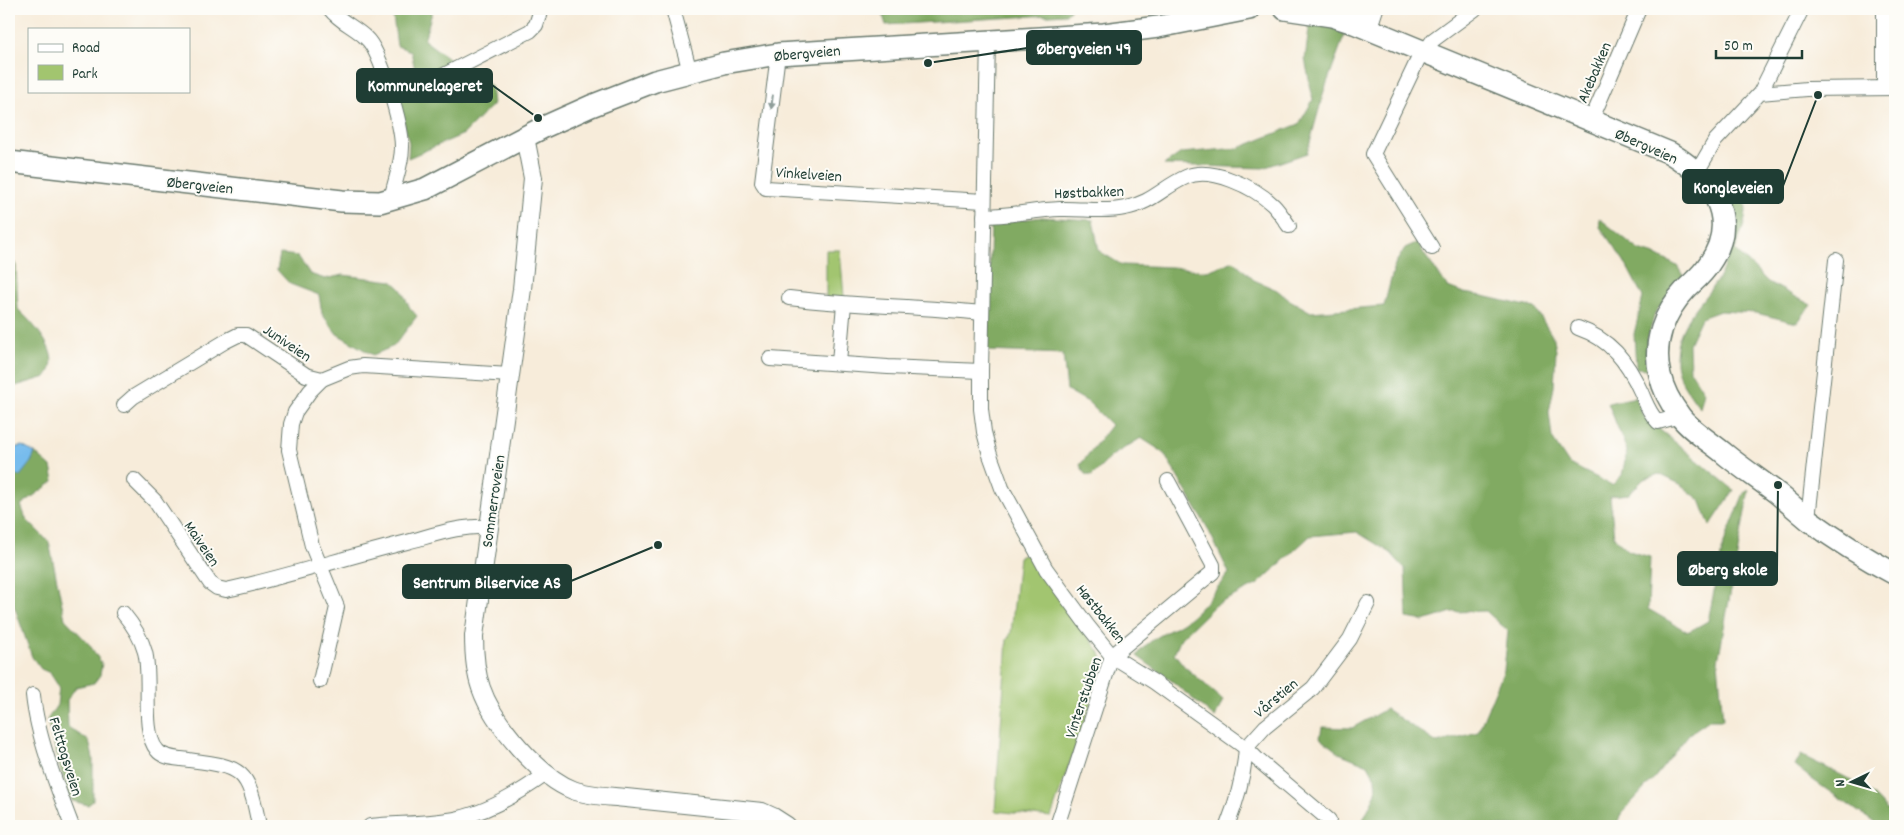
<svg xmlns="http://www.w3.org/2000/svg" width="1904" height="835" font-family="Dekko,sans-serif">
  <rect width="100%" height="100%" fill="#fdfcf7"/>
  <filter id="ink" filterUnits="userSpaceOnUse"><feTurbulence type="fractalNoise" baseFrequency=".02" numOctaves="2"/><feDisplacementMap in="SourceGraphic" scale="10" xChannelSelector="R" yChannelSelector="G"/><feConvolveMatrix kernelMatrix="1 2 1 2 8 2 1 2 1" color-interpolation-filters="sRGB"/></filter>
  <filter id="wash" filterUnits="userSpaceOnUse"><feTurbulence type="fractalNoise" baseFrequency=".0096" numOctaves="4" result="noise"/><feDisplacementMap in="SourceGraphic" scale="20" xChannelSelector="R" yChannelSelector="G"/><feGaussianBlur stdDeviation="1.12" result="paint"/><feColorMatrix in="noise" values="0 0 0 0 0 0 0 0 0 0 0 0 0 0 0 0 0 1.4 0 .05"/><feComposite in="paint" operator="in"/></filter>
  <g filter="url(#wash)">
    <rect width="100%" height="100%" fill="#f7ecda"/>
    <g fill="#a2c56f" stroke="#608152">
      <polygon points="826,250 840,250 844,297 826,300"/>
      <polygon points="1027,554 1099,651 1104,664 1051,817 995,811 1007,640 1011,633 1019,557"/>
    </g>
    <g fill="#81aa62" stroke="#50744b">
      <polygon points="392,9 433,9 424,40 463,69 447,93 455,95 476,77 491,86 493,104 464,134 408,158 409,143 394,82 415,70 411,51 397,46"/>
      <polygon points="881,9 1071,9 1066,14 886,25"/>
      <polygon points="1310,21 1346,31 1324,91 1307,153 1263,168 1164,165 1181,153 1239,148 1299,124 1313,100 1305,59"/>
      <path d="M1720 177C1758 195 1746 219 1735 250L1768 282 1811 305 1797 323 1756 313 1720 311 1701 318 1689 344 1690 370 1704 392 1700 408C1691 395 1676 378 1676 361 1675 327 1698 307 1716 282 1727 268 1734 226 1733 209 1732 197 1725 187 1720 177Z"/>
      <path d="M1042 217 1093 220 1099 251 1122 265 1172 267 1207 271 1234 261 1254 280 1277 290 1288 299 1311 312 1384 306 1395 264 1405 248 1418 242 1424 254 1448 287 1464 293 1483 296 1535 308 1554 339 1556 351 1554 387 1549 412 1552 438 1569 464 1612 485 1622 475 1627 451 1608 403 1636 397 1643 416 1734 490 1710 526 1700 500 1680 484 1659 474 1644 479 1629 494 1610 496 1614 537 1629 551 1650 557 1648 609 1688 632 1708 621 1723 546 1744 493 1749 490 1718 661 1723 720H1709L1689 734 1656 776 1621 814 1616 826H1360L1376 793 1375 778 1368 765 1339 753 1320 738 1322 727 1352 728 1386 709 1437 743 1478 732 1504 670 1508 631 1486 611 1452 612 1424 621 1407 618 1405 569 1391 553 1357 532 1310 536 1258 584 1214 606 1181 638 1174 653 1184 666 1223 700 1215 718 1172 681 1137 656C1147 639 1167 633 1184 622 1202 610 1215 590 1229 573L1207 527 1163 452 1141 438 1113 455 1092 476 1085 474 1080 465 1111 425 1088 402 1067 390 1063 354 987 351 991 224Z"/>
      <polygon points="1599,218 1639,250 1658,256 1677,266 1684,277 1655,313 1647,341 1647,369 1636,368 1634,334 1643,297 1624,261 1600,227"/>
      <polygon points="280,254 298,256 310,274 325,279 343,275 392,281 401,289 410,308 417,316 394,346 373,355 337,334 322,314 319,295 290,284 277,270"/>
      <path d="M9 255 16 265 18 309C33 324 65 355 46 377L9 388Z"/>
      <polygon points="35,453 51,467 54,481 21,505 26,519 49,542 65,619 89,644 102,664 100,675 94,683 76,687 67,700 68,727 89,741 93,758 93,801 88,805 72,801 61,771 47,720 57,705 59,687 50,673 41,669 32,657 9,591 9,473 12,475 31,462"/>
      <path d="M1801 755C1823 767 1855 779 1874 796 1882 803 1888 812 1895 820V826H1879L1813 780 1795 766Z"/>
    </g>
    <polygon fill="#77bced" stroke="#4b7c90" points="22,446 35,453 31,462 20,476 9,473 9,449"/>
  </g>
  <g filter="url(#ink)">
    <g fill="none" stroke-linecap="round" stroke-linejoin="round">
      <g stroke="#6b7a6e" stroke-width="16">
        <g id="minor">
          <path d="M330 9C340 22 355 27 366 38 381 51 402 126 402 147 402 165 394 182 391 200"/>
          <polyline points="673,9 690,72"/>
          <polyline points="1354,23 1366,9"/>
          <polyline points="1369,30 1376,9"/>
          <polyline points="988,41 981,371 981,409 984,432 990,455 1002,488 1046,569 1087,625 1112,656 1154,682 1246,748 1258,760 1329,820"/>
          <polyline points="1422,51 1373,154 1432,248"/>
          <polyline points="1424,53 1433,40 1475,9"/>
          <polyline points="778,54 762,182 766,188 984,201"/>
          <polyline points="442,76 530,31 536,25 541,9"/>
          <polyline points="1884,87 1884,9"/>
          <polyline points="1760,93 1802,9"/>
          <polyline points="1591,121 1639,9"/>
          <polyline points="1697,172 1715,141 1760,93 1807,89 1895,88"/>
          <path d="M984 216C1010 216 1035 210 1060 209 1082 208 1103 213 1125 208 1152 203 1163 187 1186 177 1211 166 1254 187 1273 205 1279 211 1284 219 1289 226"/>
          <path d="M789 298C853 306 918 306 982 313"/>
          <path d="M1578 328C1610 339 1627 361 1641 392 1646 403 1649 413 1658 422L1680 416"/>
          <polyline points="770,359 888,367 981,371"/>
          <polyline points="839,362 844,304"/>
          <polyline points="124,405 133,397 226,341 238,335 246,335 306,375 322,379 349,368 363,366 510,375"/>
          <path d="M134 480 155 501 210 583 217 588 226 590C287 577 346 557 407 542 434 535 461 525 489 527"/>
          <polyline points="1808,519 1836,260"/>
          <path d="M123 613C133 625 141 637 145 652 152 678 141 732 157 750 162 757 173 758 181 759 240 767 248 764 259 826"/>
          <polyline points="320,681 337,607 312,546 289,450 291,424 295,412 310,391 322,379"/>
          <path d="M33 695C37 736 57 787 72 826"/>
          <path d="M370 826C400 823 431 824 459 818 490 811 521 792 546 774"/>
          <polyline points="1057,826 1112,656 1213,572 1213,565 1168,481"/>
          <path d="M1227 826C1237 801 1244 775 1246 748L1265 727 1313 688 1350 639 1368 603"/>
        </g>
      </g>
      <g stroke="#6b7a6e" stroke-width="20">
        <path id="tertiary" d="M525 137 533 178 522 289 474 636C474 654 475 671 481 688 493 723 539 777 573 790 589 796 609 796 626 798 671 803 717 807 762 812L773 817 787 826"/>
      </g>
      <g stroke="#6b7a6e" stroke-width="24">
        <g id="primary">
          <path d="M1285 9 1332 16 1354 23 1670 153C1711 178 1741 218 1709 264 1703 274 1694 281 1686 289 1664 312 1652 343 1660 375 1663 389 1671 404 1680 416 1691 431 1711 442 1726 455 1742 468 1760 480 1777 493 1788 502 1798 511 1809 520 1836 540 1865 558 1895 574"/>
          <polyline points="9,162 342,201 380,202 425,189 544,127 591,106 655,81 724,63 778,54 1104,34 1158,27 1249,9"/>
        </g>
      </g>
      <use href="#minor" stroke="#fff" stroke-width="14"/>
      <use href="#tertiary" stroke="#fff" stroke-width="18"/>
      <use href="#primary" stroke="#fff" stroke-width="21"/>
    </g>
    <defs><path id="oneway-solid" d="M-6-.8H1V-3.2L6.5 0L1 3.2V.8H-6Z" transform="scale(1.25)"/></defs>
    <use fill="#8f9e9a" href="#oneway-solid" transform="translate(772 102) rotate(97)"/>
  </g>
  <g text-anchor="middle" stroke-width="4" stroke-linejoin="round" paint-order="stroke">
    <g font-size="16" fill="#1f3d34" stroke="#fdfcf7">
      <text transform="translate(807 52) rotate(-5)" y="6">Øbergveien</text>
      <text transform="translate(1593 72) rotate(-67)" y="6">Akebakken</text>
      <text transform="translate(1647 145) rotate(24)" y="6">Øbergveien</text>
      <text transform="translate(809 173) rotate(4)" y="6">Vinkelveien</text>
      <text transform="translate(200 184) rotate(6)" y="6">Øbergveien</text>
      <text transform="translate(1089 191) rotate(-2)" y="6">Høstbakken</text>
      <text transform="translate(288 342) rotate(34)" y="6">Juniveien</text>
      <text transform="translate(492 501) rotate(-82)" y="6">Sommerroveien</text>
      <text transform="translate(203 543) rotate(56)" y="6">Maiveien</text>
      <text transform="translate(1102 613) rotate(52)" y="6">Høstbakken</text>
      <text transform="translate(1082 697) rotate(-71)" y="6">Vinterstubben</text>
      <text transform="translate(1275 697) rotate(-40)" y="6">Vårstien</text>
      <text transform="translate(67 756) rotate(73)" y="6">Felttogsveien</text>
    </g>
  </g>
  <path fill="none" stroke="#1f3d34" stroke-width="2" d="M928 63L1027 48M538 118L492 85M1818 95L1783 186M1778 485L1777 569M658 545L571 581"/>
  <g fill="#1f3d34" stroke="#fdfcf7" stroke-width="2">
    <circle cx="928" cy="63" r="5"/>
    <circle cx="538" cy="118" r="5"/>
    <circle cx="1818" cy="95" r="5"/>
    <circle cx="1778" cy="485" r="5"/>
    <circle cx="658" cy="545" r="5"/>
  </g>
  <g fill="#1f3d34" stroke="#1f3d34" stroke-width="2">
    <rect x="1027" y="31" width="114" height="33" rx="5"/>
    <rect x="357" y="69" width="135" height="33" rx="5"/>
    <rect x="1683" y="170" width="100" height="33" rx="5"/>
    <rect x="1678" y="552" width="99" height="33" rx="5"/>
    <rect x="403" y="565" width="168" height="33" rx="5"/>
  </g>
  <g font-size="18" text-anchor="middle" font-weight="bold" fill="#fff">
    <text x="1084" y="54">Øbergveien 49</text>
    <text x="425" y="91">Kommunelageret</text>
    <text x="1733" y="193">Kongleveien</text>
    <text x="1728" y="575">Øberg skole</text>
    <text x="487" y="588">Sentrum Bilservice AS</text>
  </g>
  <rect width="1904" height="835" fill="none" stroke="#fdfcf7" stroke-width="30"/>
  <rect x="28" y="28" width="162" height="65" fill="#fdfcf7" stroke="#a4b0a9"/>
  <rect x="38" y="44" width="25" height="8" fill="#ffffff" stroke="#a4b0a9"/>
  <text x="72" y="52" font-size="15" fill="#1f3d34">Road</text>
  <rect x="38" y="65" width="25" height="15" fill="#a2c56f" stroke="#a4b0a9"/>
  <text x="72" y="78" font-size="15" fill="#1f3d34">Park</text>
  <g transform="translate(1852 782) rotate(265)" stroke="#fdfcf7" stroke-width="4" paint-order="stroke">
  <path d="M0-4L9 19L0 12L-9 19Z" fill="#1f3d34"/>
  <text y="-8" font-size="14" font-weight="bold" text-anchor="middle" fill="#1f3d34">N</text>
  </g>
  <path d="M1716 50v8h86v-8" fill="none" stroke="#1f3d34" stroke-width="2.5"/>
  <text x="1724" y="50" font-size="15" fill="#1f3d34" stroke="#fdfcf7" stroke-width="4" paint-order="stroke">50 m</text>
</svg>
